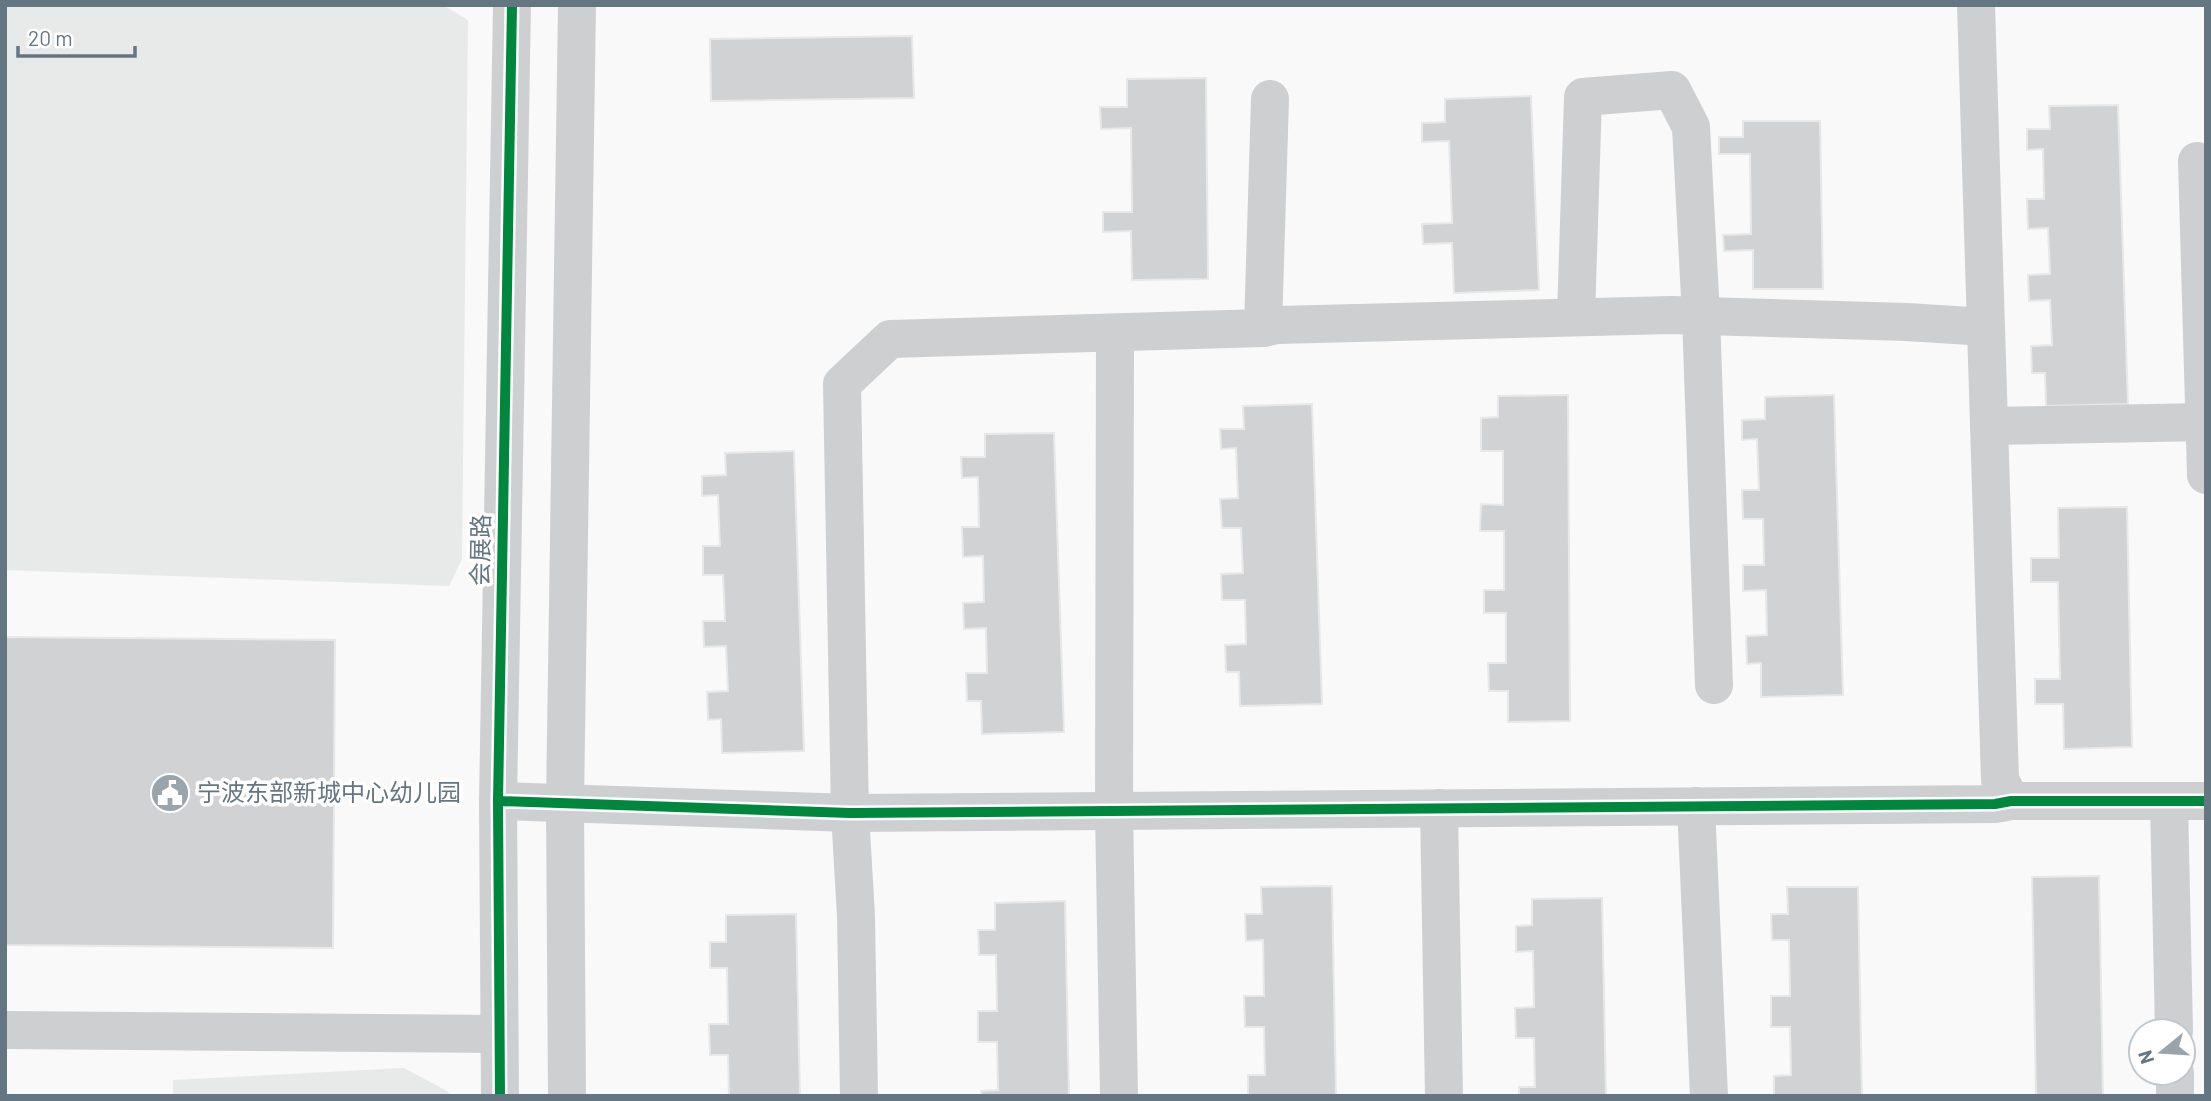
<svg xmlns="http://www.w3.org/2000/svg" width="2211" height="1101" font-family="Barlow,'Noto Sans SC',sans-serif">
  <rect width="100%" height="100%" fill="#f9f9f9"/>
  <g fill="#e8e9e9">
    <polygon points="5,5 443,5 468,20 462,559 449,586 5,570"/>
    <polygon points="404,1068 447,1091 451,1096 173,1096 173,1080"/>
  </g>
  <g fill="#d0d2d3" stroke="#e8e8e8" stroke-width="2">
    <polygon points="912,36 914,98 711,101 710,39"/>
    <polygon points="1206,78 1208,279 1132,280 1131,231 1103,232 1103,212 1132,212 1131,128 1101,129 1100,107 1127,107 1127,79"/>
    <polygon points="1531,96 1539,290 1454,293 1452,243 1423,244 1422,224 1452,223 1449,141 1422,142 1422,123 1445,122 1445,99"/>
    <polygon points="2118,105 2128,404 2046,406 2045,373 2032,373 2031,346 2052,345 2050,300 2029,301 2028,275 2050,274 2048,228 2028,229 2027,199 2044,199 2043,149 2027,150 2027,129 2050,129 2049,106"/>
    <polygon points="1743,121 1820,121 1823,289 1753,289 1753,250 1724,251 1723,235 1751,234 1750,154 1719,154 1719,137 1743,137"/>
    <polygon points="1568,395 1570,721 1508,722 1508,691 1489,691 1488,663 1506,663 1506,613 1484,613 1484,590 1504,590 1504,531 1480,531 1481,504 1503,505 1503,451 1481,451 1481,418 1498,417 1498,396"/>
    <polygon points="1834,395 1843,695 1761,697 1761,663 1747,664 1746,636 1767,635 1766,590 1743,591 1743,565 1764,565 1763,519 1743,519 1742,490 1759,490 1757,439 1742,440 1742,420 1765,419 1765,397"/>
    <polygon points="1312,404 1322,704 1240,706 1239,672 1226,672 1225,645 1246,644 1245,600 1222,600 1221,574 1243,573 1241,528 1222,528 1220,499 1238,498 1236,448 1221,449 1220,429 1244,429 1243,406"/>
    <polygon points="1054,433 1064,732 982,734 981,701 967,701 966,673 987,673 986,628 964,629 963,603 984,602 983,556 963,557 962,527 979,527 978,477 962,478 961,457 985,457 985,434"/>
    <polygon points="794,451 804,751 722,753 721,719 708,720 707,692 728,691 726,646 704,647 703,621 725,621 723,575 703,575 703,546 720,546 718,495 702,496 702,476 726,475 725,453"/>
    <polygon points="2127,507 2132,747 2064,749 2063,704 2035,704 2035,679 2060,679 2058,582 2031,582 2031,558 2059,558 2058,508"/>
    <polygon points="5,637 335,640 333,948 5,945"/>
    <polygon points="2099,876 2103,1096 2036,1096 2032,877"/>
    <polygon points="1332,886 1336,1096 1248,1096 1248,1075 1265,1075 1264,1027 1245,1027 1244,996 1264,996 1263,940 1246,941 1245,914 1262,914 1261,887"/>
    <polygon points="1787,887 1858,887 1862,1096 1774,1096 1774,1076 1791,1075 1790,1027 1771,1027 1771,996 1790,996 1789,940 1772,940 1771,914 1788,914"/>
    <polygon points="1602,898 1606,1096 1519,1096 1519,1087 1535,1087 1534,1038 1516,1038 1515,1008 1534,1007 1533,951 1516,952 1516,926 1532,925 1532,899"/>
    <polygon points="1065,901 1069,1096 981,1096 981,1091 998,1090 997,1042 978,1042 978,1011 997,1011 996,955 979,955 978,930 995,930 995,903"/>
    <polygon points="796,914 800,1096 729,1096 728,1055 710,1055 709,1024 728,1024 727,968 710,968 710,942 726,942 726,915"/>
  </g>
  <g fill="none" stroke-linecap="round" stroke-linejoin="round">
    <g stroke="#cecfd0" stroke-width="38">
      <polyline points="1976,5 2000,780 2011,801"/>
      <polyline points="2197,161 2206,475"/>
      <polyline points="1576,317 1583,97 1672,90 1691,127 1701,316 1714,685"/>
      <polyline points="1263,328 1270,99"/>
      <polyline points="1115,333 1114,811 1119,1096"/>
      <polyline points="1989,426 2206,422"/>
      <polyline points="498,801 850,813 1995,804 2011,801 2206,801"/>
      <polyline points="2169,802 2174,1031"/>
      <polyline points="1696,806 1709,1096"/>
      <polyline points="1439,808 1444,1096"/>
      <polyline points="5,1030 499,1034"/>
      <polyline points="2175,1073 2175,1096"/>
      <polyline points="500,1096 498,801 512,5"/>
      <polyline points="567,1096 565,803 577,5"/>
      <polyline points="859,1096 856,916 850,813 842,384 890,339 1263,328 1277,325 1671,315 1907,322 1986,327"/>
    </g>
    <g stroke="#fff" stroke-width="15">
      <g id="cycleway">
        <polyline points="498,801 850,813 1995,804 2011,801 2206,801"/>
        <polyline points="500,1096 498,801 512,5"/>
      </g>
    </g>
    <use href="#cycleway" stroke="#00873e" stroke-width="10"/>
  </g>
  <defs>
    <g id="civic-disc" transform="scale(2.0125)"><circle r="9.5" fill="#99a4ac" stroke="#fff"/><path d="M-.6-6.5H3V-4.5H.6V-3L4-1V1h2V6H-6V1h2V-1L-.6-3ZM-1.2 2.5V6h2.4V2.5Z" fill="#fff"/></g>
  </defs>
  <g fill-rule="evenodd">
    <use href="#civic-disc" x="170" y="793"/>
  </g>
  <g text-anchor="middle" stroke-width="7" stroke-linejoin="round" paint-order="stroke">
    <g font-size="24" fill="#657683" stroke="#fff">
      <text transform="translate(481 550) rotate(-89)" y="8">会展路</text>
    </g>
    <g font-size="24" fill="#657683" stroke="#fff" text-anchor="start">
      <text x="197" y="801">宁波东部新城中心幼儿园</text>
    </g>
  </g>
  <rect width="2211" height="1101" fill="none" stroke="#657683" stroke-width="14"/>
  <g transform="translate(2162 1052) rotate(252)"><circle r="33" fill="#ffffff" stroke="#c1c8cd" stroke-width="2"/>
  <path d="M0-5L12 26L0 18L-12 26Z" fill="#99a4ac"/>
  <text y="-10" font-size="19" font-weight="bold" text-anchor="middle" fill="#657683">N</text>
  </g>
  <path d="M18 46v10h117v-10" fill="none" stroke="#657683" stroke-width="3.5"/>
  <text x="28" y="46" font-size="21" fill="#657683" stroke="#ffffff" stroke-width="5" paint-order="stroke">20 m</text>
</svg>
